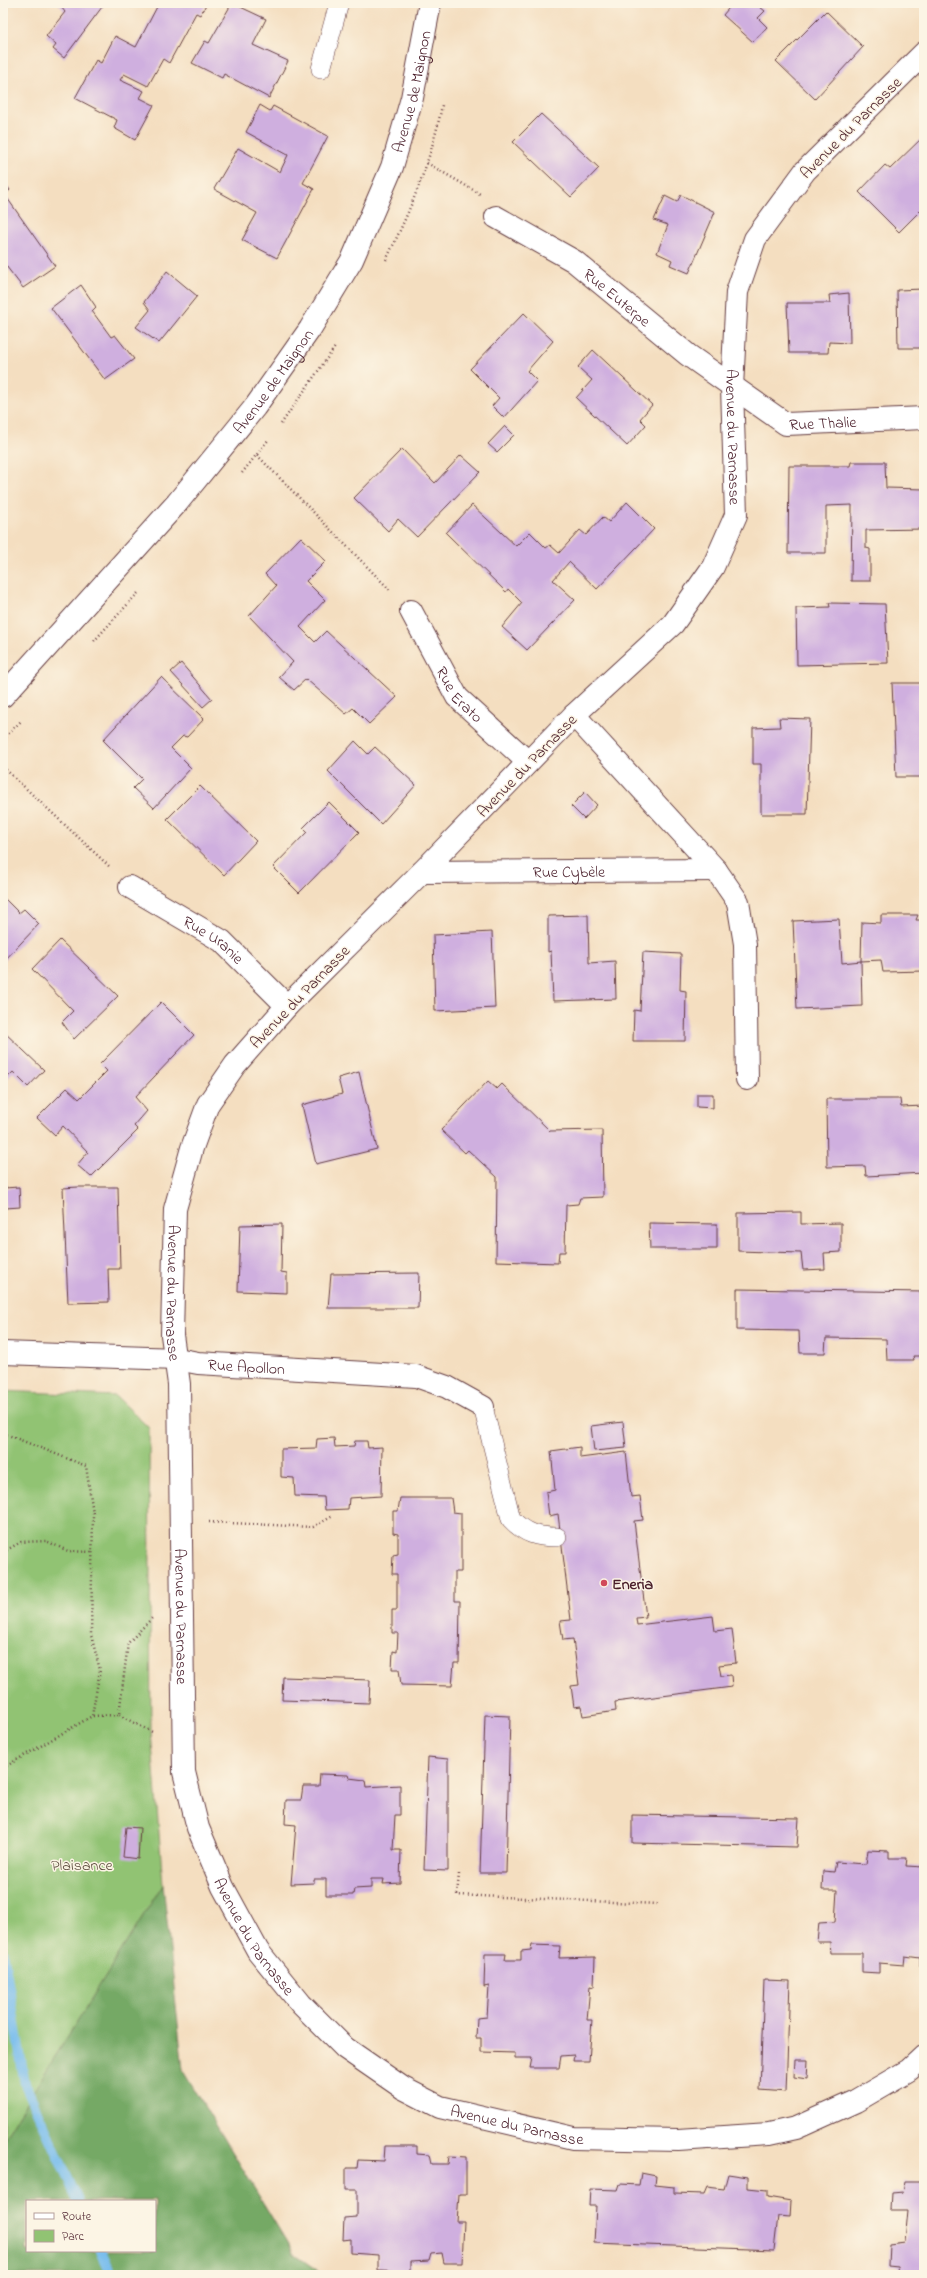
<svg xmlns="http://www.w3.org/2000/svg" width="927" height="2278" font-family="'Indie Flower',sans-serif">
  <rect width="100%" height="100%" fill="#fcf5e5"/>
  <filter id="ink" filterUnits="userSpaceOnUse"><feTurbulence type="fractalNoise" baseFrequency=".025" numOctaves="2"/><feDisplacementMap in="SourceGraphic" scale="8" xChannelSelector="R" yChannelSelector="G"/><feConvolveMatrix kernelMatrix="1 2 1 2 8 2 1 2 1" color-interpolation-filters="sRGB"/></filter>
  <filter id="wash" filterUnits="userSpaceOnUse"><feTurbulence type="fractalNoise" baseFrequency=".012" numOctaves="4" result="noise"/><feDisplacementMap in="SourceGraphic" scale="16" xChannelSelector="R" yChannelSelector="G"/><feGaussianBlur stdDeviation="0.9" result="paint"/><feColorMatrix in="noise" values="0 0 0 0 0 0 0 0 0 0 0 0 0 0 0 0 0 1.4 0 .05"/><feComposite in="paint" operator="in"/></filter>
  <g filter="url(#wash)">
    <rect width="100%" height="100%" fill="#f4dec0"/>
    <polygon fill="#91c373" stroke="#6e714f" points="3,1391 116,1396 149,1428 151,1731 163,1884 3,2140"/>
    <path fill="#74a965" stroke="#5f6448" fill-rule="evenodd" d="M163 1884 183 2070 294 2254 324 2275H3V2140ZM27 2201H155V2251H27Z"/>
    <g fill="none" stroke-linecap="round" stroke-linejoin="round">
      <g stroke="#76bced" stroke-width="10">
        <polyline points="3,1952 25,2084 78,2201"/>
        <polyline points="101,2251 112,2275"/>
      </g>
    </g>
    <g id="blocks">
      <g fill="#cfafdf">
        <polygon points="58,3 105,3 64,58 53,49 56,45 46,36 65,12"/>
        <polygon points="159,3 207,3 200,15 196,13 169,63 163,59 148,86 124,74 120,80 144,91 140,98 154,105 135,140 114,128 117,120 75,98 96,60 101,63 115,36 136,47"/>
        <polygon points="232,3 266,19 253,45 288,61 269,98 224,74 222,78 192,63 205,41 209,43"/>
        <polygon points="733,3 755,3 765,11 758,18 767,27 753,42 723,15"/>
        <polygon points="826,11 863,47 815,99 776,61"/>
        <polygon points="260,105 270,111 273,106 328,136 303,183 314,189 277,258 242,240 257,213 214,189 238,148 280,172 288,155 246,132"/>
        <polygon points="541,114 599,168 571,197 513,142"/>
        <polygon points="924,136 924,207 899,232 859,192 885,165 890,169"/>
        <polygon points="3,181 10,190 5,195 55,266 23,288 3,262"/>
        <polygon points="681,195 715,212 689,273 670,265 672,260 657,253 668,225 654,220 665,196 677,202"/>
        <polygon points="167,271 197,296 159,343 136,327 150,310 144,302"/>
        <polygon points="81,285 96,307 92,311 111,337 115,335 134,359 105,380 51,308"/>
        <polygon points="924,289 924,348 898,348 897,290"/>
        <polygon points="849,293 850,343 829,342 828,353 789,353 787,303 830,303 829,295"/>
        <polygon points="524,313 553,341 527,371 537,381 504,418 492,406 499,398 470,369"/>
        <polygon points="593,350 652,405 640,419 646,425 627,446 576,398 592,380 578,367"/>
        <polygon points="505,426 514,435 497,452 488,444"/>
        <polygon points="402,449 435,483 461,455 480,472 417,537 398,519 388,531 354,498"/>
        <polygon points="851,462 885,462 886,488 924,489 924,529 866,530 866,548 870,549 870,581 851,581 852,505 826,506 826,553 788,553 789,466 850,466"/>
        <polygon points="627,502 654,529 597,589 569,562 553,580 575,600 527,650 502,627 522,603 508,589 506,592 446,533 472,505 516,546 530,532 546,548 550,545 559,553 580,530 586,535 603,517 609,522"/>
        <polygon points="301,537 326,561 306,581 325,600 300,627 315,642 326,631 397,697 369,724 353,708 346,714 306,679 294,690 279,677 293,662 249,616 276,586 265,574"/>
        <polygon points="829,603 885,604 888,663 797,665 796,608 830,607"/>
        <polygon points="181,663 212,699 203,707 171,672"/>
        <polygon points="161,677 204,719 187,737 183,736 171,748 191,768 154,808 133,788 142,779 103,740"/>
        <polygon points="892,683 924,683 924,777 896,777"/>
        <polygon points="779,718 810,719 807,814 761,814 761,764 753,764 753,728 780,727"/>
        <polygon points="355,741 368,754 375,747 416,785 381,824 328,771"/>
        <polygon points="200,786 256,841 224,875 167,819"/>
        <polygon points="585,792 597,805 584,819 571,806"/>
        <polygon points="329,802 359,832 299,893 273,867 307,832 303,828"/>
        <polygon points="3,897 19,913 24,909 39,924 3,962"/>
        <polygon points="588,915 589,963 615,961 616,999 553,1001 551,951 548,952 548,916"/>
        <polygon points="881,915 918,915 916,920 924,920 924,971 883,972 881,960 861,961 862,922 881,923"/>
        <polygon points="839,919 842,963 861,961 862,1006 797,1009 793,921"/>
        <polygon points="492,932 495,1008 435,1011 433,935"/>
        <polygon points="60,940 118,996 74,1039 62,1022 73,1011 32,969"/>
        <polygon points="643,952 681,954 680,990 686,991 685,1041 633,1041 634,1010 640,1011"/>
        <polygon points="161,1002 194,1035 135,1097 147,1111 134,1126 138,1130 91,1177 77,1165 88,1152 63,1126 55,1135 37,1118 67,1088 79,1099 107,1071 100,1064"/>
        <polygon points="3,1031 44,1070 28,1087 13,1072 3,1082"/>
        <polygon points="359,1072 377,1149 316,1164 302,1105 342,1094 338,1078"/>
        <polygon points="488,1081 497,1089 502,1084 550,1131 602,1130 603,1197 580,1198 578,1204 566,1205 565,1252 559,1252 558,1263 496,1261 497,1177 468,1150 465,1153 441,1130"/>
        <polygon points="697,1094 713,1094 713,1108 697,1107"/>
        <polygon points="826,1099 900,1099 901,1107 924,1106 924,1173 866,1176 865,1166 827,1167"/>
        <polygon points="19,1187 20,1207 6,1208 4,1188"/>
        <polygon points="78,1187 118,1187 120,1269 108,1269 109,1302 68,1303 63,1188"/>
        <polygon points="801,1212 801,1224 841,1223 841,1252 824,1253 825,1269 803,1270 801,1253 738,1251 738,1213"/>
        <polygon points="649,1223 717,1224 717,1249 650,1249"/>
        <polygon points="282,1224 281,1272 287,1273 287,1293 238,1291 240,1225"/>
        <polygon points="419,1273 418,1308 328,1308 331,1274"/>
        <polygon points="737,1289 924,1292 924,1356 913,1356 914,1360 887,1360 886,1339 826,1338 825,1353 800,1353 799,1331 737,1330"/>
        <polygon points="623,1422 626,1448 594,1451 591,1426"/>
        <polygon points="334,1438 335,1447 354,1446 355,1441 367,1441 368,1448 382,1447 381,1496 349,1498 348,1509 325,1510 324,1497 295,1496 294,1478 281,1477 281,1449 316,1448 317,1439"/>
        <polygon points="580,1447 580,1458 626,1452 631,1497 640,1496 643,1520 634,1521 646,1617 636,1618 637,1625 713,1616 715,1631 732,1629 736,1663 719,1665 721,1676 731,1675 732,1687 615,1702 616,1711 583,1716 581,1706 574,1707 571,1686 579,1685 573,1639 563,1640 560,1621 571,1620 558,1514 549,1516 546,1492 555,1490 551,1451"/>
        <polygon points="400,1498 451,1498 453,1512 461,1513 461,1572 455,1572 455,1601 460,1601 459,1663 454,1663 452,1686 401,1685 399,1669 392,1669 393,1651 397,1652 398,1633 392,1633 392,1610 397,1610 397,1574 392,1574 393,1555 398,1554 398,1534 393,1533 393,1511 398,1511"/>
        <polygon points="283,1677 370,1680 369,1703 282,1700"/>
        <polygon points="485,1715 510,1716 506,1873 480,1873"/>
        <polygon points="428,1757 448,1759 448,1871 424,1870"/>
        <polygon points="320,1774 348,1775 349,1778 365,1780 366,1787 400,1785 400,1815 395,1815 393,1850 401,1850 400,1883 383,1884 384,1879 371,1879 371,1888 354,1889 353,1895 326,1895 326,1879 314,1879 314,1883 291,1884 296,1825 285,1824 286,1800 301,1800 303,1786 319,1786"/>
        <polygon points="632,1815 799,1818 797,1847 632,1843"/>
        <polygon points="126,1827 140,1828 138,1859 123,1857"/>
        <polygon points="868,1850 889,1851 889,1858 907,1858 906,1866 924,1867 924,1966 920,1966 920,1958 905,1956 904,1965 879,1963 879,1973 862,1972 862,1953 831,1953 830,1942 817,1942 819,1923 835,1922 837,1890 822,1890 823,1871 834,1872 836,1862 866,1864"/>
        <polygon points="532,1945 560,1946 559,1958 595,1957 594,1987 590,1986 587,2020 592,2020 589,2061 573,2061 574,2055 561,2056 559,2068 530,2068 532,2058 515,2058 515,2053 481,2052 481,2038 476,2038 477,2018 487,2017 489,1986 484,1987 485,1954 506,1954 505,1960 521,1960 521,1951 531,1950"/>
        <polygon points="764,1980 790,1981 786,2092 760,2090"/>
        <polygon points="795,2060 808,2060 807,2079 794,2077"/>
        <polygon points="385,2146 417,2146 417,2154 429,2155 431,2164 448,2164 449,2156 466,2157 466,2194 459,2194 457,2222 464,2222 462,2263 444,2263 442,2253 431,2254 429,2261 410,2262 410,2271 378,2270 378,2255 351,2253 351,2239 343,2240 344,2218 357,2217 357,2190 346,2190 346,2168 357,2168 358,2160 384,2161"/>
        <polygon points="641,2173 656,2176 655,2185 674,2187 674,2193 704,2194 707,2187 724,2189 728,2174 748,2177 748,2188 767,2190 767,2197 791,2201 790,2217 778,2216 774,2250 594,2243 596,2206 589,2206 590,2189 618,2190 620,2184 639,2185"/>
        <polygon points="904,2182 924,2182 924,2275 899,2275 898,2267 888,2266 889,2244 905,2242 908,2210 890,2210 891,2193 902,2192"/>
      </g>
    </g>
  </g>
  <g filter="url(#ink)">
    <use href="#blocks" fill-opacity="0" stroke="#643c41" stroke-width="1"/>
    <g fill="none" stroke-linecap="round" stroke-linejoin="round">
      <g stroke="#643c41" stroke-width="20">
        <g id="service">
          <polyline points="321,69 339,3"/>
          <path d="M483 1407 511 1519C525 1534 537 1537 557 1537"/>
        </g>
      </g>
      <g stroke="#643c41" stroke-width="24">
        <g id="minor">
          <path id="s1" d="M924 53 805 171 755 239 737 292 732 387 736 515 713 567 673 624 574 715 422 872 287 1006 235 1065 208 1104 192 1148 175 1209 172 1335 179 1384 184 1772 198 1828 223 1887 258 1951 301 2004 345 2048 403 2088 440 2107 573 2138 678 2140 769 2134 796 2128 856 2101 909 2070 924 2056"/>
          <path id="s2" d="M496 217 574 261 688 355 786 424 924 418"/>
          <path id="s3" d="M411 611 457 697 528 762"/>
          <polyline points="574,715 716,870 738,902 745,944 747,1079"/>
          <path id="s4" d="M422 872 716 870"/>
          <path id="s5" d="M130 887 222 941 287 1006"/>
          <path id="s6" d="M3 1353 177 1359 198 1363 416 1376 447 1387 483 1407"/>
        </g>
      </g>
      <g stroke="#643c41" stroke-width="24">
        <g id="tertiary">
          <path id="s7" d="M3 696 177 503 255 407 310 329 352 260 392 167 412 98 430 3"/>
        </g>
      </g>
      <g stroke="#643c41" stroke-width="2.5" stroke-dasharray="1 3" stroke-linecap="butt">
        <polyline points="427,163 480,194"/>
        <path d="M386 260C410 211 432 159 442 105"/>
        <polyline points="281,424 335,347"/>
        <polyline points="257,455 391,591"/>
        <polyline points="242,473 269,439"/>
        <polyline points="94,641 138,593"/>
        <polyline points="3,740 22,720"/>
        <polyline points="3,767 110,867"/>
        <polyline points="3,1433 86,1466 93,1513 91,1635 100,1670 92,1716"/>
        <polyline points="209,1522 313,1527 333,1516"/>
        <polyline points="3,1552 21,1542 46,1541 68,1551 92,1552"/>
        <polyline points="119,1715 154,1733"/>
        <polyline points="3,1768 92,1716 119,1715 128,1643 153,1617"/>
        <polyline points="459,1874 457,1895 658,1904"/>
      </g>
      <use href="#service" stroke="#fff" stroke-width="19"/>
      <use href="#minor" stroke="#fff" stroke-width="22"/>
      <use href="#tertiary" stroke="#fff" stroke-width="22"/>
    </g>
  </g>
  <circle fill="#d1495b" stroke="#fcf5e5" stroke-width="1.5" cx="604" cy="1583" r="4"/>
  <g text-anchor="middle" stroke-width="3" stroke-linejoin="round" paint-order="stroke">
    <g font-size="16" fill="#4a1f2b" stroke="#fcf5e5">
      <text dy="6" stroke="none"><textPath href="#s7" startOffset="739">Avenue de Maignon</textPath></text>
      <text transform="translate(850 127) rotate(-45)" y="6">Avenue du Parnasse</text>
      <text dy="6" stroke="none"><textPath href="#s2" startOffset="146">Rue Euterpe</textPath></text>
      <text dy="6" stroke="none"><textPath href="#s7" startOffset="415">Avenue de Maignon</textPath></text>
      <text dy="6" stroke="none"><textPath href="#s2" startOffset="394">Rue Thalie</textPath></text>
      <text dy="6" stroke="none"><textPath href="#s1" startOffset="453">Avenue du Parnasse</textPath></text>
      <text dy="6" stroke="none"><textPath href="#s3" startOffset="97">Rue Erato</textPath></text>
      <text transform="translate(526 765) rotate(-46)" y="6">Avenue du Parnasse</text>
      <text dy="6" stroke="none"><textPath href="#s4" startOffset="147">Rue Cybèle</textPath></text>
      <text dy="6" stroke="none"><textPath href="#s5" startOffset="99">Rue Uranie</textPath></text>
      <text transform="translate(299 996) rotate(-46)" y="6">Avenue du Parnasse</text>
      <text dy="6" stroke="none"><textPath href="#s1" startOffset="1521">Avenue du Parnasse</textPath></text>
      <text dy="6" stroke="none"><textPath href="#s6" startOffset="244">Rue Apollon</textPath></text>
      <text dy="6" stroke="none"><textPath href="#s1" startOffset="1845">Avenue du Parnasse</textPath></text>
      <text dy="6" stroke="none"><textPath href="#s1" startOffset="2181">Avenue du Parnasse</textPath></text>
      <text dy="6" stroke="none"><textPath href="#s1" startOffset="2517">Avenue du Parnasse</textPath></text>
    </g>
    <g font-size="16" font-weight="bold" fill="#4a1f2b" stroke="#fcf5e5" text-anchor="start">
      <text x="612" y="1589">Eneria</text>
    </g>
    <g font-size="16" fill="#5f5041" stroke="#fcf5e5">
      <text x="82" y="1870">Plaisance</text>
    </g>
  </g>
  <rect width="927" height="2278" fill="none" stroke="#fcf5e5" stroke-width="16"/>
  <rect x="26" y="2200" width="130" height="52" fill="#fcf5e5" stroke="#b59f9b"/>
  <rect x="34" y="2213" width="20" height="6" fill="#ffffff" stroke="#b59f9b"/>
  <text x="62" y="2220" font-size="12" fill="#4a1f2b">Route</text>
  <rect x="34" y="2230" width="20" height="12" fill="#91c373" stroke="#b59f9b"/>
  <text x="62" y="2240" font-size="12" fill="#4a1f2b">Parc</text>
</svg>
